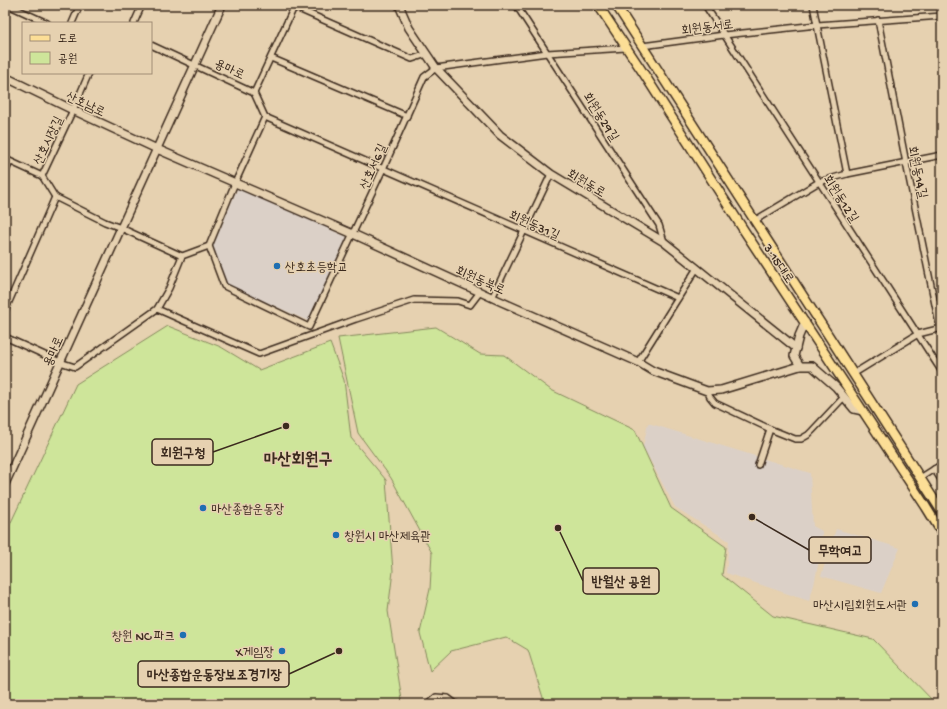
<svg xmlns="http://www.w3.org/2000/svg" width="947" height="709" font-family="'Gochi Hand','Poor Story',sans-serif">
  <rect width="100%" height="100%" fill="#e6d1b0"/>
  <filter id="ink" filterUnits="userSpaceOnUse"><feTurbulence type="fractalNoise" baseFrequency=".025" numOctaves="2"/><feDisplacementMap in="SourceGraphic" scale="8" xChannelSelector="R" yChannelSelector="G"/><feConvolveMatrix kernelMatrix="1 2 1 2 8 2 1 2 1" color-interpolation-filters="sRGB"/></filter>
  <g filter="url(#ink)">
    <g fill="#dbd0c7">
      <polygon points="238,187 347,237 308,321 226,284 213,246"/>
      <polygon points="648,423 810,473 813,526 822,531 822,545 814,585 809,601 726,573 729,541 675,507 643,447"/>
      <polygon points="836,529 900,548 881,593 821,576"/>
    </g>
    <g fill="#cee59a" stroke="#84885c">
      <polygon points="168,326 221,347 259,370 330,343 344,380 351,438 386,480 393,571 388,611 402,700 399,704 5,704 5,535 76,384"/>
      <polygon points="436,327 480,354 504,355 551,390 635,430 671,508 726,547 722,575 773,616 873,639 936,704 545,704 528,650 506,637 451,651 430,671 420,633 430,589 432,553 391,478 358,433 338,338"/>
    </g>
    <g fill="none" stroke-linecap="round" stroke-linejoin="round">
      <g stroke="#3b2a1e" stroke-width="8">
        <g id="street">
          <polyline points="8,5 47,23"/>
          <polyline points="516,5 659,225 664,242"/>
          <polyline points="705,5 942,372"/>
          <polyline points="813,5 847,174"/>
          <polyline points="294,7 412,59 427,54"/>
          <polyline points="878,20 906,163 940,329"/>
          <polyline points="72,23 80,5"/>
          <polyline points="134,23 142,5"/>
          <polyline points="151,45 254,93"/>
          <polyline points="642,46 724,35 817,25 942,16"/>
          <polyline points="271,58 407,116"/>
          <polyline points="265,117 678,298"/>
          <polyline points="5,159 42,176"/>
          <polyline points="5,173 10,162"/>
          <polyline points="55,197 105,222 121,228 182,256 209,246 235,183 265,117 254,93 295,5"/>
          <polyline points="55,197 42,176 73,110 89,73"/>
          <polyline points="754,221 819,182 847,174 942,155"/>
          <polyline points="209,246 224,286 309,327 383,169 424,77 436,68 547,53 626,48"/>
          <polyline points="492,298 551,174"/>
          <polyline points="157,309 259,354 356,319 414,300 458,301 470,305 480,292"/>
          <polyline points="5,311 55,197"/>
          <polyline points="5,337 60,362 75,367 157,309 169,288 182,256"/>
          <polyline points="638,362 697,268"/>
          <polyline points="853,374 918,334 942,328"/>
          <polyline points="707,391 710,397 715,403 770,429 795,439 801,439 808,435 812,431 844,397"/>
          <polyline points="758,465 770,429"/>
          <polyline points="934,469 942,481"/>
          <polyline points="920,478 942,464"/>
          <polyline points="428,704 436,697 448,698 456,704"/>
        </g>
      </g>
      <g stroke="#3b2a1e" stroke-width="10">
        <g id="secondary">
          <polyline points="399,5 409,28 436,68 500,135 551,174 664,242 796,348"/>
          <polyline points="5,77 73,110 157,149 353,234 502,302 638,362 653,371 707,391 721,390 800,366 812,366 836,387 854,409 863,411"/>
          <polyline points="800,366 794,356 799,336 805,322"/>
          <polyline points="5,484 222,5"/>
        </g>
      </g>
      <g stroke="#3b2a1e" stroke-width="11">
        <g id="primary">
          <polyline points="598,5 644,74 745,232 926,507 942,533"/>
          <polyline points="616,5 942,512"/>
        </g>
      </g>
      <use href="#street" stroke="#e6d1b0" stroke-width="5"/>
      <use href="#secondary" stroke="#e6d1b0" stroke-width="7"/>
      <use href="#primary" stroke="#fcde96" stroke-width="8"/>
    </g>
  </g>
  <g fill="#1f6fb2" stroke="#e6d1b0" stroke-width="1.5">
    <circle cx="277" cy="266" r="4"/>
    <circle cx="203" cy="508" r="4"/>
    <circle cx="336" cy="535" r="4"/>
    <circle cx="915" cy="604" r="4"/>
    <circle cx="183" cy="635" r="4"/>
    <circle cx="282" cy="651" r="4"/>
  </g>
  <g text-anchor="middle" stroke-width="3" stroke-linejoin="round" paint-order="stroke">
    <g font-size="13" fill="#3b2a1e" stroke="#e6d1b0">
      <text transform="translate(707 26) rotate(-7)" y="5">회원동서로</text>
      <text transform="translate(230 68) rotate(25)" y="5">용마로</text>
      <text transform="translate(86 103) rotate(25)" y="5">산호남로</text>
      <text transform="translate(602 116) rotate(57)" y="5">회원동29길</text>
      <text transform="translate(47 140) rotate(-65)" y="5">산호시장길</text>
      <text transform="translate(372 166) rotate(-66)" y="5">산호서6길</text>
      <text transform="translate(919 172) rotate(78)" y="5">회원동14길</text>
      <text transform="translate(587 182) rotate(31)" y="5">회원동로</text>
      <text transform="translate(842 198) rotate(57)" y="5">회원동12길</text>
      <text transform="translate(535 224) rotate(24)" y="5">회원동31길</text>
      <text transform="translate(780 263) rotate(57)" y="5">3·15대로</text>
      <text transform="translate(481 279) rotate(24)" y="5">회원동북로</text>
      <text transform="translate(52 351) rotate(-66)" y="5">용마로</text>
    </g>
    <g font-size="13" fill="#3b2a1e" stroke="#e6d1b0" text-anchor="start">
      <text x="285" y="271">산호초등학교</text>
      <text x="211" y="513">마산종합운동장</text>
      <text x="344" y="540">창원시 마산제육관</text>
      <text x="907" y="609" text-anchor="end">마산시립회원도서관</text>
      <text x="175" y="640" text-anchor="end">창원 NC 파크</text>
      <text x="274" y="656" text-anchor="end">X게임장</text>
    </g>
    <g font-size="17" font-weight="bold" fill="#3b2a1e" stroke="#e6d1b0">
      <text x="298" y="464">마산회원구</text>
    </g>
  </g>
  <path fill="none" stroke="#3b2a1e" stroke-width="1.5" d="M286 426L213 452M752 517L809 550M558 528L583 581M339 651L289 674"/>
  <g fill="#3b2a1e" stroke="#e6d1b0" stroke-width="1.5">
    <circle cx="286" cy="426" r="4"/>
    <circle cx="752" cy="517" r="4"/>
    <circle cx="558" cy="528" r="4"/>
    <circle cx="339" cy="651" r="4"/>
  </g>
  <g fill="#e6d1b0" stroke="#3b2a1e" stroke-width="1.5">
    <rect x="152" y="439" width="61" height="26" rx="4"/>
    <rect x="809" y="537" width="62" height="26" rx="4"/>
    <rect x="583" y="568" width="76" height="26" rx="4"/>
    <rect x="138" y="661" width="151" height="26" rx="4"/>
  </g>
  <g font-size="14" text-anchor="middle" font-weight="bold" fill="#3b2a1e">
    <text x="183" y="457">회원구청</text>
    <text x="840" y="555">무학여고</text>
    <text x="621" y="586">반월산 공원</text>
    <text x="214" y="679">마산종합운동장보조경기장</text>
  </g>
  <rect width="947" height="709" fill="none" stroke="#e6d1b0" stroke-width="20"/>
  <rect x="10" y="10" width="927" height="689" fill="none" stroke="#3b2a1e" stroke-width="1.5" filter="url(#ink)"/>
  <rect x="22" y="22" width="130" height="52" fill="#e6d1b0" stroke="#a28e76"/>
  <rect x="30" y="35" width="20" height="6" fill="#fcde96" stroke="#a28e76"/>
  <text x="58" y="42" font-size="12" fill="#3b2a1e">도로</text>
  <rect x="30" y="52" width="20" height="12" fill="#cee59a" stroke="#a28e76"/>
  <text x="58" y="62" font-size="12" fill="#3b2a1e">공원</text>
</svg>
